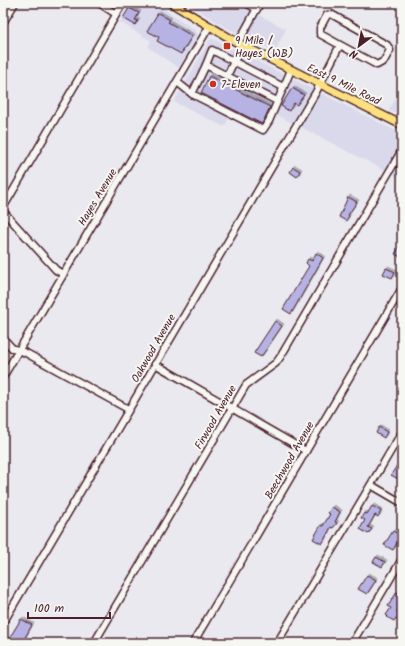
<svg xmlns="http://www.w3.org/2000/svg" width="405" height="646" font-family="Kalam,sans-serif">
  <defs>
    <filter id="shadow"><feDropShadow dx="2" dy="-2" stdDeviation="0" flood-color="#0004"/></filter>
  </defs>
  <rect width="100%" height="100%" fill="#e9e9ef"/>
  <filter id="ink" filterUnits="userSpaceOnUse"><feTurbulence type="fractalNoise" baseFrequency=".025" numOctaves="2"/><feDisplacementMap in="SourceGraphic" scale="8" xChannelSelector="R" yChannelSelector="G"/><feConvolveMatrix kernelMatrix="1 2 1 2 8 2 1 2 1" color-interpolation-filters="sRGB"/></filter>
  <g filter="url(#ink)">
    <g fill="#dad9ec">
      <polygon points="131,3 155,3 195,30 198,35 179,68 148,47 151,41 120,22"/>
      <polygon points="189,3 257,3 263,7 259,15 286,29 275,51 229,29 193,7"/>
      <polygon points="211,38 402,134 402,179 277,115 264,135 230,117 224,127 174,102"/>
      <polygon points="402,88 402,117 389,110"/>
    </g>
    <g fill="#b6b3e4" stroke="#4a1f2b" filter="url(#shadow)">
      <polygon points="129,8 139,13 135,20 138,21 135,25 123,18"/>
      <polygon points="158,13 170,20 168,22 192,36 181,54 157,41 159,37 147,31"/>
      <polygon points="209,76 270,107 262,124 201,93"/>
      <polygon points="292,88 304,95 297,105 294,103 289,111 281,106"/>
      <polygon points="293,167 300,171 297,177 290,172"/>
      <polygon points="348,197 357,202 348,215 349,216 346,221 339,217"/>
      <polygon points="402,242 402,258 395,254"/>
      <polygon points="316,253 323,258 291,314 283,309 309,266 306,263 308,259 312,261"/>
      <polygon points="386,268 395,272 392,278 383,274"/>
      <polygon points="275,321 282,326 261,357 254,353"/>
      <polygon points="379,427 387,432 384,438 376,433"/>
      <polygon points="399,462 402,463 402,477 400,480 391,475"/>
      <polygon points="372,506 381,511 378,517 375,515 368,527 372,529 368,534 360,529 365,520 361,518 364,513 367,514"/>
      <polygon points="332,507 340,512 335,522 337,523 333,528 331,527 322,544 313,539 321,525 323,526 330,514 328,513"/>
      <polygon points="393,531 401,536 393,550 384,545"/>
      <polygon points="376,557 385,562 382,567 373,562"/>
      <polygon points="367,575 376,580 367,594 358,589"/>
      <polygon points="397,592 402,595 402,603 397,612 402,615 402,622 396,618 394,621 387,617 388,616 386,615 391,608 388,606"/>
      <polygon points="21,619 32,625 22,643 7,642"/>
    </g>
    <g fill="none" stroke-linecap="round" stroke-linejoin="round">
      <g stroke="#4a1f2b" stroke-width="9">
        <g id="minor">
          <polyline points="99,3 116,14"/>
          <polyline points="246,3 257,9"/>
          <polyline points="3,23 15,3"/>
          <polyline points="238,43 260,3"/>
          <polyline points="242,45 227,76 206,65 192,94 263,130 269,121 291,70"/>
          <polyline points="206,65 212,50 283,87"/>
          <polyline points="227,76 277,101"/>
          <polyline points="177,82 192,94"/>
          <polyline points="3,208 123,3"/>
          <polyline points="3,211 56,270 63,274"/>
          <polyline points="3,338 12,348 26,353 128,409"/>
          <polyline points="155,364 306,451"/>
          <polyline points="3,377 209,27"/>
          <polyline points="371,485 402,503"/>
          <polyline points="3,623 316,92 340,45 320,34 320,28 327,15 331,14 387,45 390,50 384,61 377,65 340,45"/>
          <polyline points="94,643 246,385 276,363 281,356 402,150"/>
          <polyline points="193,643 402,288"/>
          <polyline points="277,643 402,432"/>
          <polyline points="352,643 402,559"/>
        </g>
      </g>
      <g stroke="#4a1f2b" stroke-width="10">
        <polyline id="major" points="171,3 238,43 402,125"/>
      </g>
      <use href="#minor" stroke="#f6f6f2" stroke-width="6"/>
      <use href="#major" stroke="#fce080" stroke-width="7"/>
    </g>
  </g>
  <g fill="#c8321e" stroke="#f6f6f2" stroke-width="1.5">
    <rect x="223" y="42" width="8" height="8" rx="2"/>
    <circle cx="213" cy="84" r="4"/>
  </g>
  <g text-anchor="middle" stroke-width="4" stroke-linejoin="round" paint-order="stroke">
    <g font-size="11" fill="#4a1f2b" stroke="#f6f6f2" text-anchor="start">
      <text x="235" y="44">9 Mile /<tspan x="235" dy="13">Hayes (WB)</tspan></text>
      <text x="221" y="88">7-Eleven</text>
    </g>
    <g font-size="11" fill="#4a1f2b" stroke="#f6f6f2">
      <text transform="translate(344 84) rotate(26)" y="4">East 9 Mile Road</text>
      <text transform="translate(97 197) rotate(-59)" y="4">Hayes Avenue</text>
      <text transform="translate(153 348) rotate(-60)" y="4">Oakwood Avenue</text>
      <text transform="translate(215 417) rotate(-60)" y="4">Firwood Avenue</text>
      <text transform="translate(289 460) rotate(-60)" y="4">Beechwood Avenue</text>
    </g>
  </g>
  <rect width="405" height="646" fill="none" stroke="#f6f6f2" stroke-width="16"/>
  <rect x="8" y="8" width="389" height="630" fill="none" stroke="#4a1f2b" stroke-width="1.5" filter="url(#ink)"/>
  <g transform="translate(359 46) rotate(212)" stroke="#f6f6f2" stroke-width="3" paint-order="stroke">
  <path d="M0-3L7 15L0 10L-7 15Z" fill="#4a1f2b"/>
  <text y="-6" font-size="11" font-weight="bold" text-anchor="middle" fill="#4a1f2b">N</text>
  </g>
  <path d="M28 612v6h82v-6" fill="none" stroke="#4a1f2b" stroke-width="2"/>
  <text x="34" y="612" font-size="12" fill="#4a1f2b" stroke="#f6f6f2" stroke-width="3" paint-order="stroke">100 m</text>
</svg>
